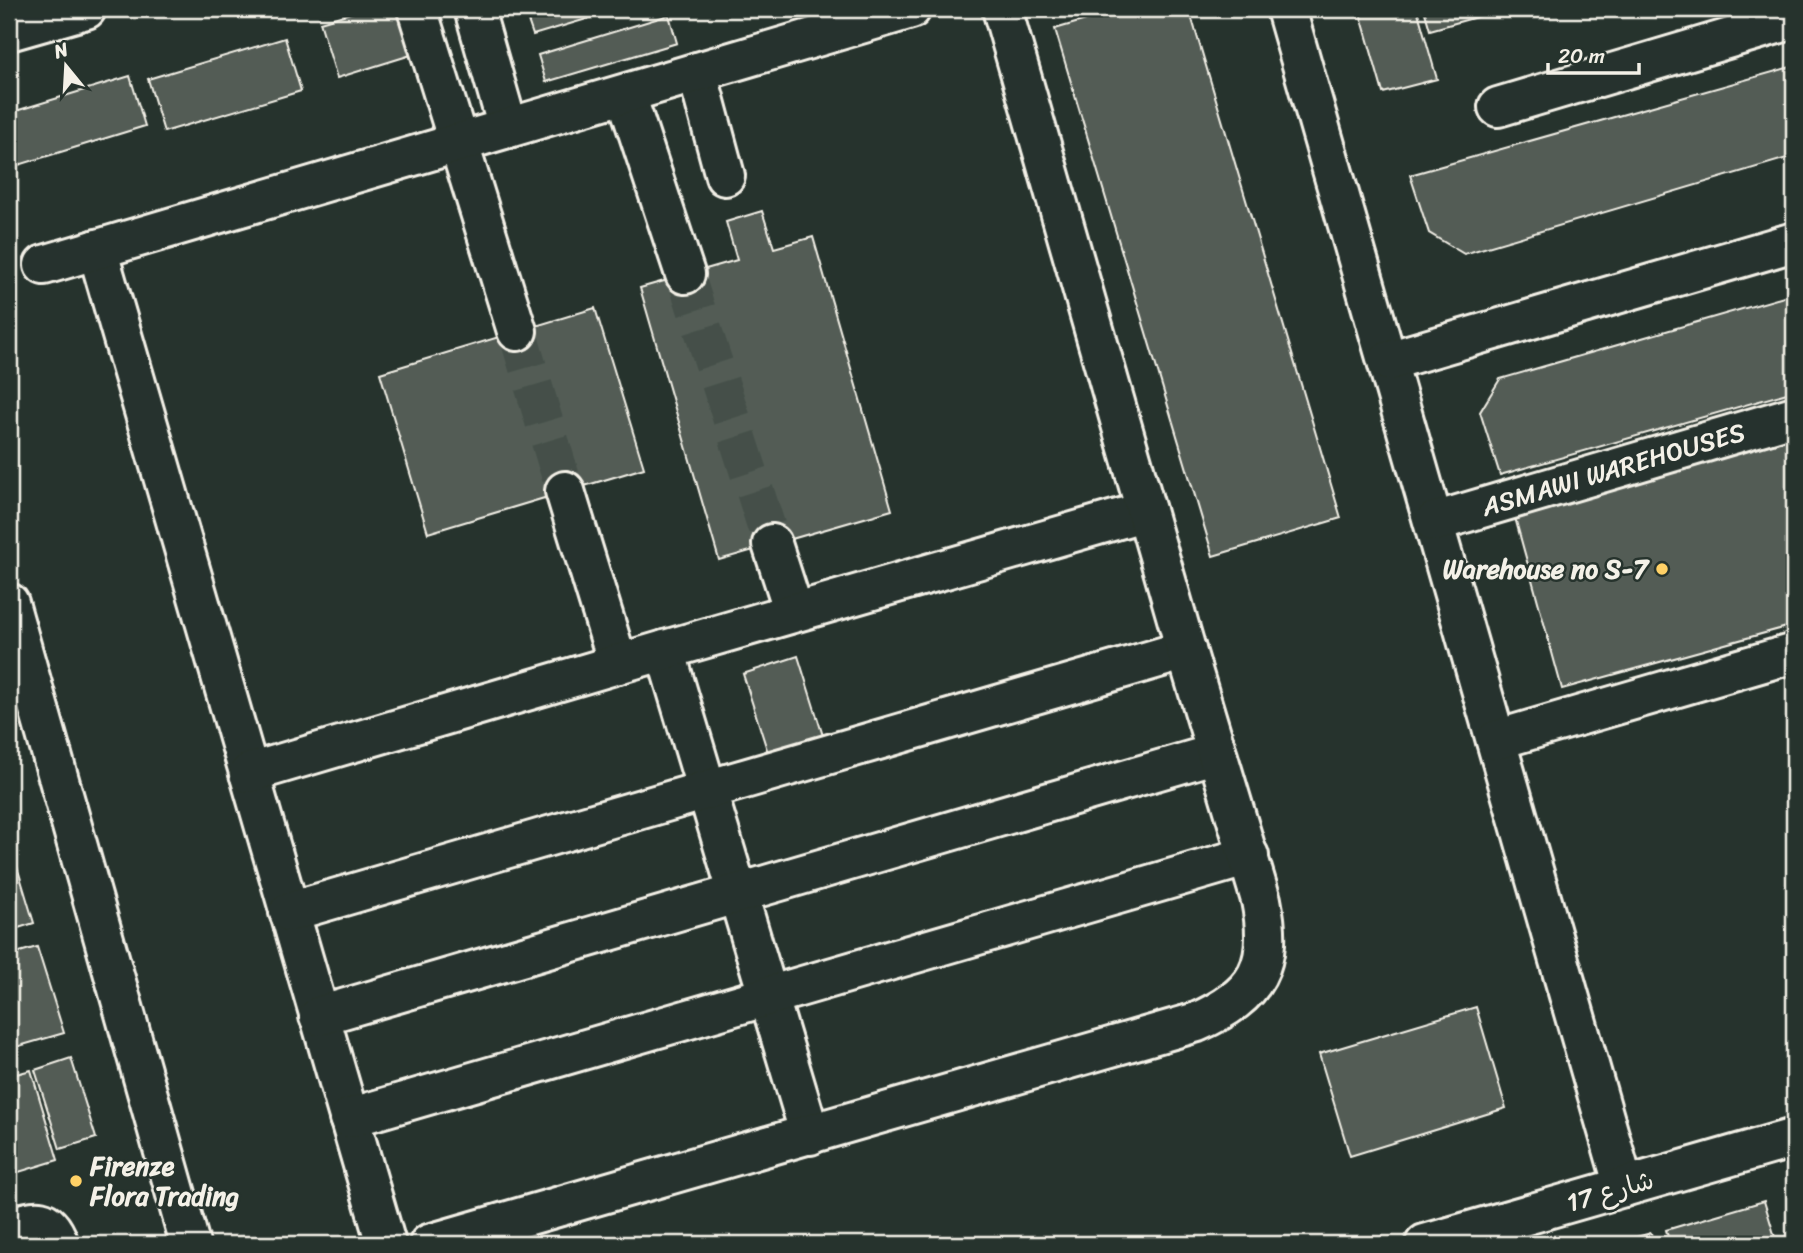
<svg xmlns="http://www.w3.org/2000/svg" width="1803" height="1253" font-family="Sriracha,'Playpen Sans Arabic',sans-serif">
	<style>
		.building { fill: #525c55; stroke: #f4f1e8; stroke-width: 2 }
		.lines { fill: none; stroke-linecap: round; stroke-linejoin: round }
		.minor-tunnel { stroke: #455049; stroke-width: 38; stroke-dasharray: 38 19; stroke-linecap: butt }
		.minor-casing { stroke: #f4f1e8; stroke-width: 44 }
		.minor { stroke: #26332d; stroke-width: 38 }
		.poi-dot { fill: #ffd166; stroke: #26332d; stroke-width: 2.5 }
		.labels { text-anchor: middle; stroke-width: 5; stroke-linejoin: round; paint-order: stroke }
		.street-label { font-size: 26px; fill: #f4f1e8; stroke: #26332d }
		.poi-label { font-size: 26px; font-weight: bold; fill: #f4f1e8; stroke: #26332d; text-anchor: end }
	</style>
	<rect width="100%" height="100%" fill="#26332d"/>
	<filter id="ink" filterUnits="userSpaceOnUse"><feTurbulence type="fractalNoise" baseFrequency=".0143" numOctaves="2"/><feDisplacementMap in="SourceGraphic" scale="14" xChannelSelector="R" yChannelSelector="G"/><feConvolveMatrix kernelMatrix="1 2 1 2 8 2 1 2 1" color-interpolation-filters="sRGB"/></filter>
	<g filter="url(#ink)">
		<path class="building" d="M364,9H397L411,55L337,78L320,22Z
			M524,9H620L533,35Z
			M1124,9H1189L1341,518L1213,556L1055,29Z
			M1359,9H1417L1437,79L1383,93Z
			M1424,9H1478L1480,16L1430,30Z
			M669,15L677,43L546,82L538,55Z
			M285,38L301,91L164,132L148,79Z
			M1794,66V156L1464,254L1429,233L1410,175Z
			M130,76L145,126L9,168V113Z
			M762,211L774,248L813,237L892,510L719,560L640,288L737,260L726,222Z
			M1794,294V391L1500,475L1480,412L1500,379Z
			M595,308L644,468L428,533L380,373Z
			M1794,437V625L1562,689L1514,514Z
			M798,656L824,739L769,756L743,674Z
			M9,840L34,923L9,931Z
			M37,947L64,1033L9,1049V955Z
			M1476,1007L1506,1108L1350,1156L1319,1054Z
			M71,1058L96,1138L60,1149L35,1070Z
			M31,1070L58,1160L9,1175V1076Z
			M1764,1201L1777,1244H1670L1666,1230Z
			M1651,1233L1654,1244H1611Z"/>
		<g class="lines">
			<path class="minor-tunnel" d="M685,274L772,544
				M517,331L565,491"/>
			<g class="minor-casing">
				<g id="minor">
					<path d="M417,9L517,331"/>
					<path d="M474,9L508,128"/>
					<path d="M1286,9L1624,1187"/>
					<path d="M9,31L86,9"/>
					<path d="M697,72L725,176"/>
					<path d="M626,95L685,274"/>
					<path d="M1498,107L1794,19"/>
					<path d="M97,249L386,1244"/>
					<path d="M44,265L911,9"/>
					<path d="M1388,361L1794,242"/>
					<path d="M565,491L618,664"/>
					<path id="s1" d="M1434,522L1794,416"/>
					<path d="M772,544L794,612"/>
					<path d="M9,603L190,1244"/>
					<path d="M665,650L810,1135"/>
					<path d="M1496,740L1794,653"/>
					<path d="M249,773L665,650L1146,511"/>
					<path d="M289,912L1186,650"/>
					<path d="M319,1016L1217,753"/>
					<path d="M349,1118L1249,856"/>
					<path d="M9,1228C35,1219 48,1213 59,1244"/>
					<path d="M429,1244L1197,1022C1258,995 1274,965 1261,900L1186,650L1002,9"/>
					<path d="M1425,1244L1794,1138"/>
				</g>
			</g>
			<use href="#minor" class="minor"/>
		</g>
	</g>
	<g class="poi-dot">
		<circle cx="1662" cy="569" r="7"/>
		<circle cx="76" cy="1181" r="7"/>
	</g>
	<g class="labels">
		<g class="street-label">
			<text dy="9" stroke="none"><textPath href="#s1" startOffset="187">ASMAWI WAREHOUSES</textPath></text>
			<text transform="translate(1610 1191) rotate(-16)" y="9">شارع 17</text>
		</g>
		<g class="poi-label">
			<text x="1648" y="578">Warehouse no S-7</text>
			<text x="90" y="1175" text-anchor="start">Firenze<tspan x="90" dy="30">Flora Trading</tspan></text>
		</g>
	</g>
	<rect width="1803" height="1253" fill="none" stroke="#26332d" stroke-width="35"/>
	<rect x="18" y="18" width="1768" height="1218" fill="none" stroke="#f4f1e8" stroke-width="2.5" filter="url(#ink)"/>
	<g transform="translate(66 66) rotate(342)" stroke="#26332d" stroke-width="5" paint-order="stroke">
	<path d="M0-5L12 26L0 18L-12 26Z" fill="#f4f1e8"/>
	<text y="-10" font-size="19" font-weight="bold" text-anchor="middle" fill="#f4f1e8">N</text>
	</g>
	<path d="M1548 63v10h91v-10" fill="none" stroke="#f4f1e8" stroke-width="3.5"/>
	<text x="1558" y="63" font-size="21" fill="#f4f1e8" stroke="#26332d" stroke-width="5" paint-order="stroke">20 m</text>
</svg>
